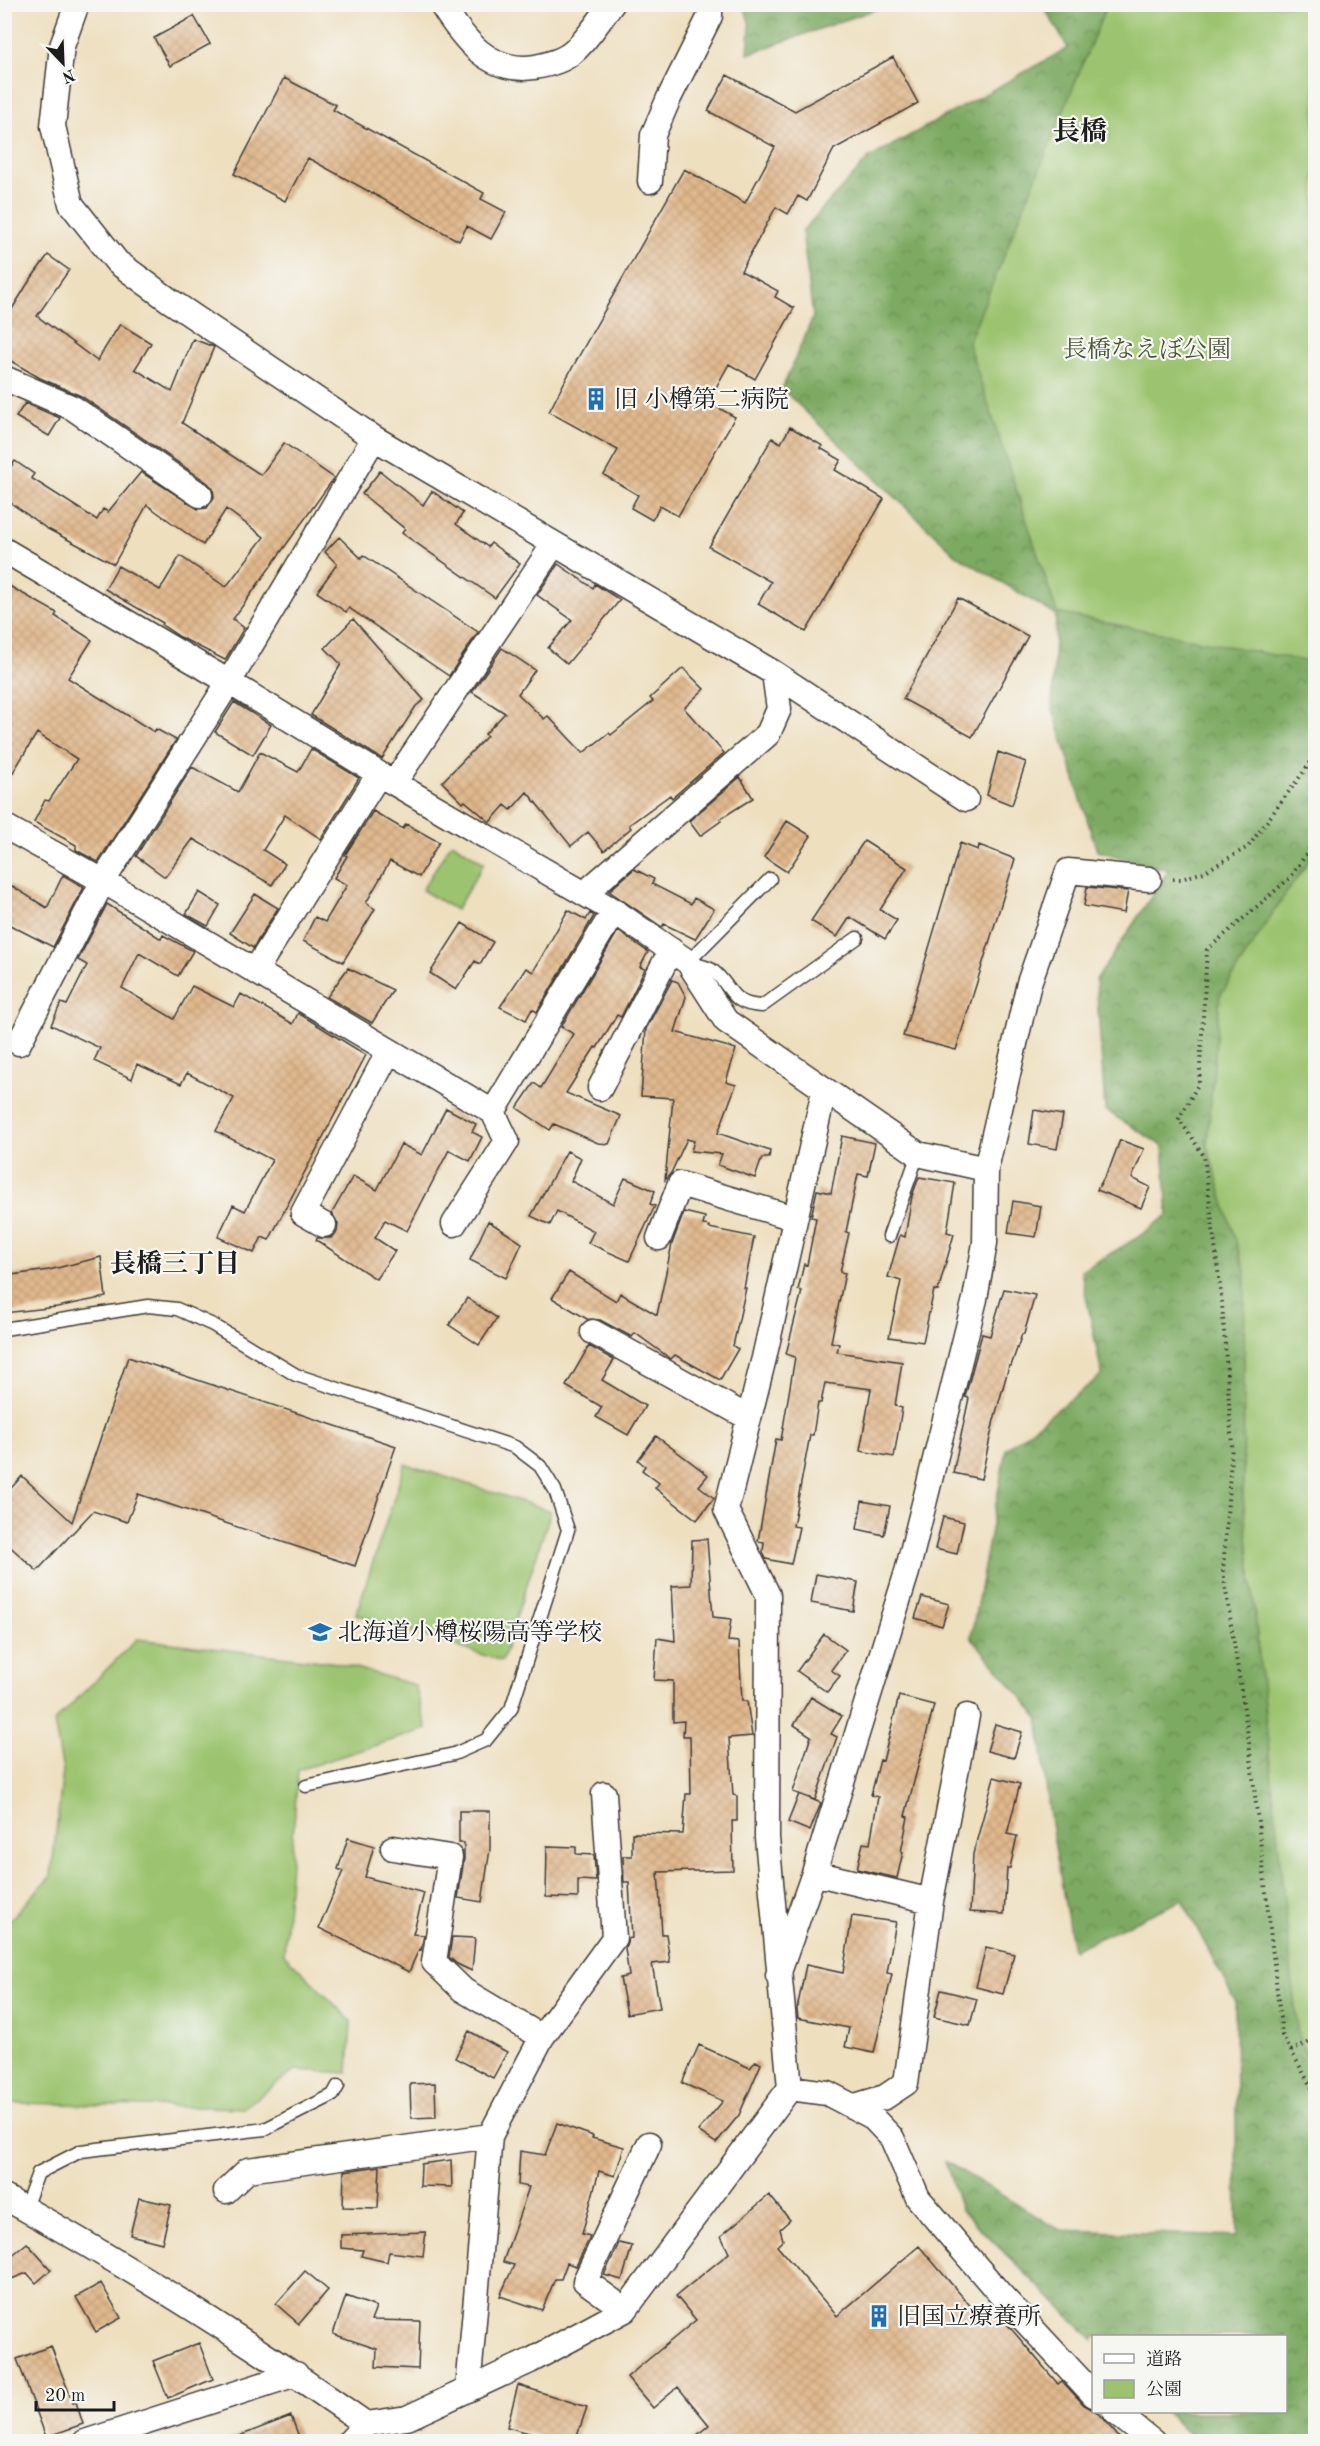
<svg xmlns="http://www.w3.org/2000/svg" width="1320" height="2446" font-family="'Old Standard TT','Noto Serif JP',serif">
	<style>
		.forest { fill: url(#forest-crowns); stroke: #4c633f; stroke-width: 1.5 }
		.park { fill: #9cc470; stroke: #5c7046; stroke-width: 1.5 }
		.building { fill: url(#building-cross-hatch) }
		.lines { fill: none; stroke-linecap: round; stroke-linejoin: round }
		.service-casing { stroke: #3c3934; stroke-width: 15 }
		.minor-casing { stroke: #3c3934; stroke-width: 27 }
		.path { stroke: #3c3934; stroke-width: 4; stroke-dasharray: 1.5 4.5; stroke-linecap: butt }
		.service { stroke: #fff; stroke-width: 12 }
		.minor { stroke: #fff; stroke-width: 24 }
		.labels { text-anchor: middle; stroke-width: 4.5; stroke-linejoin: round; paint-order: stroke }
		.park-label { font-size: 24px; fill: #495739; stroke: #f6f6f2 }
		.poi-label { font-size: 24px; fill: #1c1c1c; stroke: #f6f6f2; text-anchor: start }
		.neighbourhood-label { font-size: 26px; font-weight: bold; fill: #1c1c1c; stroke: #f6f6f2 }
		.quarter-label { font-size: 27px; font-weight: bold; fill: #1c1c1c; stroke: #f6f6f2 }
	</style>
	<defs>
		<pattern id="forest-crowns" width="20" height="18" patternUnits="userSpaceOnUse" patternTransform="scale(1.5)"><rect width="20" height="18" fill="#7daa62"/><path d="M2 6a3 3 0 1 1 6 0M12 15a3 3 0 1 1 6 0" fill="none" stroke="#668a50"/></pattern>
		<pattern id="building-cross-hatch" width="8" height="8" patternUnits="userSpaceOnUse" patternTransform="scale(1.5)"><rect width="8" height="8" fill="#e0b88d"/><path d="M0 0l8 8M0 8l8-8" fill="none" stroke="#c09e79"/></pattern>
	</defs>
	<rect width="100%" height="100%" fill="#f6f6f2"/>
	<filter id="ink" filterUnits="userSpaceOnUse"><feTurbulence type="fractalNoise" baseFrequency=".0167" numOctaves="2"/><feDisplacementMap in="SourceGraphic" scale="12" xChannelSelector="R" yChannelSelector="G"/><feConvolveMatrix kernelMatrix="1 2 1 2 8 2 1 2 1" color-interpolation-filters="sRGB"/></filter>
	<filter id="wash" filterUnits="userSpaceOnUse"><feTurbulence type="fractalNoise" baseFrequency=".008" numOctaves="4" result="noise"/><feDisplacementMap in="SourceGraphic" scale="24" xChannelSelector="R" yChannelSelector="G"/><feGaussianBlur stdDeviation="1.35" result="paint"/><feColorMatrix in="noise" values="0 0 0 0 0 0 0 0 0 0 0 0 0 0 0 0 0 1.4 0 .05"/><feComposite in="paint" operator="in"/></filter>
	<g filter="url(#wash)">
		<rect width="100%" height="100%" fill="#eedfbf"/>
		<path class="forest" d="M744,5V4L888,5L748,54L750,25Z
			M1043,5H1315V2441H1196L1166,2412H1286V2336H1094L1093,2340L961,2210L945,2161L1060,2230L1237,2236L1235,2001L1182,1900L1073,1950L1050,1818L1038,1717L971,1637L1006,1449L1102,1375L1081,1271L1135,1239L1168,1215L1163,1146L1105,1110L1096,980L1169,870L1097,851L1052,706L1056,615L956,555L782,389L813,317L802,231L869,158L1068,48Z"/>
		<path class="park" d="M1107,5H1315V663L1057,613L968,343Z
			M452,842L484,863L456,910L422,890Z
			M1315,852V2077L1298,2036L1243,1497L1245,1271L1207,1146L1220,996L1274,911Z
			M405,1464L551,1511L502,1661L356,1614Z
			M137,1639L338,1663L415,1685L427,1729L298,1770L284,1954L351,2021L348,2073L296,2070L243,2108L12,2103L5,2098V1925L51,1876L63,1771L54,1722Z"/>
		<g id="blocks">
			<path class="building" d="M194,16L210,44L170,66L154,38Z
				M893,57L918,103L834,149L807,201L798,196L788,214L776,207L741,271L778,291L775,297L794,308L755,379L729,364L708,402L735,417L678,516L660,506L652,520L631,508L638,495L604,475L618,450L549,412L566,379L684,169L745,203L775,147L708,111L727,75L795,111Z
				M284,78L336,105L333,110L484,193L481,199L506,212L491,239L467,226L459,241L308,158L285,201L234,174Z
				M48,255L69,270L37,316L97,361L120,324L151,343L135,369L172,392L193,339L214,347L182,423L261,475L284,443L334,478L233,619L244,628L225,660L180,637L162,625L163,623L105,589L118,566L160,590L180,556L226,587L264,537L226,509L203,545L147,505L114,564L46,528L4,498V476L15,461L34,474L31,478L97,520L103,509L108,512L141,472L198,509L207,508L214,497L213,489L208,483L81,396L40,378L4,357V322L28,283Z
				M25,403L60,418L49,436L16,417Z
				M790,427L823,446L820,448L841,460L835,470L884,499L806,632L758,604L771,582L709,547L772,438L781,443Z
				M380,471L423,505L432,491L463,513L456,524L488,547L491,543L520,564L495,598L402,533L405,529L362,494Z
				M339,537L361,558L363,555L478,632L449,676L349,608L346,612L317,592L337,564L325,552Z
				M558,564L593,588L595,584L620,600L567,664L548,648L572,620L537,595Z
				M4,583L57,613L55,616L92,640L68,678L154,732L156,729L176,740L98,862L76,850V845L34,822L45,800L49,801L77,759L37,733L4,787Z
				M958,598L1028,636L972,737L903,699Z
				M353,619L424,700L416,706L382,759L311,715L341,664L325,648Z
				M502,648L535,670L518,694L544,719L548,716L583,753L609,733L611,735L653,701L650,698L683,668L704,689L684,708L724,753L672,798L670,795L629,825L631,828L604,851L588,832L571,846L527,792L511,810L505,805L490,822L465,801L463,803L442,782L487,736L485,734L505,713L472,692Z
				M234,702L271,725L253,755L215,732Z
				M311,749L359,778L321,839L285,815L263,850L285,864L272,885L193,839L165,877L136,856L192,767L238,792L260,752L298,772Z
				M998,752L1026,762L1012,805L987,795Z
				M740,777L753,798L720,819L721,821L700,836L689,821Z
				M373,811L403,829L406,824L439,842L419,877L390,861L366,903L375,909L343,962L303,941L315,917L325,922L347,885L334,878L347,856L345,855Z
				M787,821L811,836L787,872L764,857Z
				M864,841L907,868L880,910L897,920L885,939L850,917L837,937L811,921Z
				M960,843L978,850L979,845L1015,859L956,1050L903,1036Z
				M634,869L654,879L652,884L691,904L694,898L714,909L695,939L664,924L662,927L609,891Z
				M63,875L84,887L53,947L4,922V881L47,908Z
				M1087,887L1128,891L1124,913L1084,906Z
				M199,892L220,905L208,926L186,914Z
				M255,894L278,908L253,948L230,933Z
				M107,904L161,939L163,935L193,951L178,976L139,953L122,988L174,1019L192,986L234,1007L241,994L293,1024L298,1013L366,1055L269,1240L262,1237L254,1253L218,1237L233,1205L245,1211L272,1160L216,1131L234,1098L187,1073L181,1084L137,1064L132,1079L94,1061L100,1048L51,1025L61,1003L67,1005L87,965L78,960Z
				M568,910L586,920L590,913L594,916L537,1012L532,1009L526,1020L500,1007L526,968L533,972Z
				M462,923L493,942L480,964L475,961L456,990L430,973Z
				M618,931L648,952L640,967L645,969L621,1017L617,1015L597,1048L595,1047L566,1093L621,1116L609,1144L598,1143L554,1124L550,1130L517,1108L534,1083L541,1088L574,1034L561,1027Z
				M348,968L393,990L372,1023L327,997Z
				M672,980L678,982L686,997L675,1032L736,1049L726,1082L736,1085L718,1133L770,1151L769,1158H762L755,1178L718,1165L722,1154L691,1151L694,1141L687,1139L671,1173L665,1180L673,1098L641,1096L646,1029Z
				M446,1108L476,1124L472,1132L482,1137L470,1161L449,1150L407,1231L385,1220L375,1238L395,1251L376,1279L316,1240L317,1238H331L337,1232L338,1224L332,1213L353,1176L377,1190L401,1144L422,1155Z
				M1034,1110L1063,1115L1057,1149L1029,1144Z
				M842,1136L875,1143L868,1176L858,1174L846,1232L849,1233L840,1272L845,1273L831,1342L839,1344L837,1352L902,1362L895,1406L902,1408L894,1457L860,1451L871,1389L825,1383L821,1403H818L813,1435H810L793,1526L799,1527L791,1564L766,1559L763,1552L764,1542L758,1541L776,1439L781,1440L795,1357L786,1354L802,1291L798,1290L804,1264L807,1265L816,1218L811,1217L817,1190L831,1193Z
				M1120,1140L1144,1149L1132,1178L1150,1187L1141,1208L1097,1190L1110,1167Z
				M567,1151L581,1158L571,1181L613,1204L625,1178L655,1191L650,1204L655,1206L629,1261L588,1243L594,1231L557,1211L550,1225L531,1216Z
				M919,1177L955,1183L947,1232L954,1234L938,1291L934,1290L923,1342L889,1337L901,1281L888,1277L900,1235L905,1237L912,1196Z
				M1013,1201L1041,1206L1036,1237L1008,1233Z
				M684,1212L705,1217L703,1225L710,1226L709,1228L754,1237L744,1288H746L733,1346L738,1349L720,1380L675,1355L671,1359L635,1333L632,1337L600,1320L587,1319L552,1298L569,1272L616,1301L620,1293L657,1315L672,1244Z
				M488,1221L522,1243L506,1278L470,1260Z
				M101,1257L106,1297L57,1307L4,1313V1276L49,1270Z
				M1004,1289L1035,1295L1024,1334H1022L1011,1366H1009L994,1420L981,1479L953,1473L969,1398L965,1397L973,1367L982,1334L990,1336Z
				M467,1298L497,1318L479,1345L449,1325Z
				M589,1346L614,1360L602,1380L645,1406L628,1435L596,1417L602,1407L566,1386Z
				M128,1357L396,1446L355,1566L138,1494L127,1522L93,1511L37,1571L4,1541V1496L22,1476L72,1522Z
				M656,1436L708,1475L699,1486L714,1498L697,1520L655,1488L659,1483L642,1470L645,1466L638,1460Z
				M862,1501L890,1506L884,1535L857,1529Z
				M943,1517L964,1522L957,1554L935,1549Z
				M707,1539L713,1617L731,1619L728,1641L739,1642L742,1701H747L752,1736L729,1738L733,1795L737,1796V1821H732L733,1870L658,1872L662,1934H666L670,1962L652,1964L660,2008L627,2014L620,1978L629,1976L625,1948L628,1939L632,1938L629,1882H624L623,1856H632V1833L683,1834L686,1794H691L690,1736H683L684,1721L673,1722V1681L654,1680L657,1638L675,1641L672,1586L691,1585L692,1540Z
				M816,1574L858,1582L853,1611L811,1603Z
				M922,1597L949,1604L942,1626L915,1618Z
				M824,1634L846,1650L831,1670L840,1676L827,1692L797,1671Z
				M899,1696L934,1705L905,1816L908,1817L901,1852H903L897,1878L857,1869L863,1843L870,1844L878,1797L871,1795L880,1760L883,1761Z
				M811,1697L842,1716L831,1734L837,1737L815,1800L793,1792L811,1736L794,1725Z
				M995,1724L1022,1732L1014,1758L987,1751Z
				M994,1777L1020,1784L1007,1834L1017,1836L1010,1868H1007L1004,1914L970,1912L973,1854Z
				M799,1794L821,1803L810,1831L788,1822Z
				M459,1811H490V1849L482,1902L458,1898L464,1859V1843H459Z
				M348,1838L374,1846L365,1877L424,1893L413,1934L424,1935L421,1950L419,1949L409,1972L319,1928L343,1871L338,1869Z
				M547,1846L576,1847V1854L594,1855L596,1881L578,1880V1898L546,1897Z
				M852,1916L896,1922L887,1973L892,1974L874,2053L845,2047L849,2028L798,2018L797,2009L806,1965L843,1973Z
				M452,1937L475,1938L472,1971L457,1964L449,1957Z
				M986,1947L1014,1954L1003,1994L976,1987Z
				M941,1990L977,1999L970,2025L934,2017Z
				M469,2031L507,2052L493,2078L455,2058Z
				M699,2045L750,2068L756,2061L761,2064L739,2115L716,2143L698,2131L723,2101L682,2083Z
				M435,2083L436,2117L411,2118L410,2084Z
				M557,2123L593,2136L592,2138L624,2147L615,2176L599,2171L582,2234L590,2236L576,2266L567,2263L561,2279H555L542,2310L500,2296L514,2265L503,2262L529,2187L518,2185L520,2151L545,2155Z
				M451,2160L452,2187L420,2186L421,2164Z
				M380,2166L378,2208L343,2207L344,2171Z
				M769,2195L790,2220L780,2229L783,2240L777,2246L837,2316L919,2246L979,2316L991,2305L1058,2384L1062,2381L1084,2405L1097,2412L1123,2442H689L709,2425L678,2387L653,2408L627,2377L696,2320L676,2296L729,2253L721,2236Z
				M139,2198L171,2205L162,2243L130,2235Z
				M426,2232L423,2256L389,2252L387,2262L361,2256L363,2250L341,2248V2235Z
				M27,2243L51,2270L36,2283L27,2273L4,2282V2262Z
				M619,2243L632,2246L622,2280L604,2275Z
				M305,2271L328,2290L299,2324L276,2304Z
				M101,2283L121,2318L96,2332L76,2297Z
				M346,2296L376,2307L371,2320L420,2321L418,2369L376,2367L377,2349L333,2334Z
				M199,2343L213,2379L168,2398L153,2361Z
				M51,2346L73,2403L76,2402L83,2424L46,2437L17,2359Z
				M518,2385L587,2407L575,2442H562L507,2427Z
				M291,2416L301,2442H229V2440Z"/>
		</g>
	</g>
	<g filter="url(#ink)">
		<use href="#blocks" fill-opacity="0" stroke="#3c3934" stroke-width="1.5"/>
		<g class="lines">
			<g class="service-casing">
				<path id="service" d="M770,879L688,962C696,965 706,966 712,970C733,986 729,1005 762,1006L857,938
					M889,1236L918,1154
					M4,1329L148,1306L177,1309L213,1325L296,1375L515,1447L540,1466L555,1490L568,1530L511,1709L486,1740L454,1754L306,1786
					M25,2208L38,2173L81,2151L265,2129L333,2095L338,2086"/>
			</g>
			<g class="minor-casing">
				<path id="minor" d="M77,4L62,46L53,126L71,204L117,262L169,300L374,438L774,673L966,799
					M441,4C464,40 489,74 535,67C547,65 564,60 573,52C588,39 600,19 612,4
					M650,181L653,135L669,98L710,16V4
					M4,378L73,408L200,495
					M4,550L229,682L394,783L614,911L688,962L726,1021L918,1154L986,1169L985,1243L975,1299L907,1572L814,1873L778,1975
					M394,783L554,544
					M4,826L103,881L493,1112
					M585,893L768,734L779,709L774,673
					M255,971L379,774
					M19,1043L103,881L229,682L374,438
					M600,1088L671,950
					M986,1169L1029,983L1068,871L1149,879
					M454,1224L507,1141L493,1112L614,911
					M324,1225L303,1213L389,1051
					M659,1238L680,1184L794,1218
					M593,1332L749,1418
					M393,1848L450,1857L434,1962L463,1990L542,2037
					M814,1873L931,1901L967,1716
					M790,2088L827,2093L871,2116L892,2138L918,2198L1000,2294L1094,2395
					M855,2106L885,2097L906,2083L931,1901
					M226,2191L248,2170L490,2136
					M4,2197C128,2266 250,2342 366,2424
					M625,2310L585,2281L649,2144
					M468,2390L490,2136L542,2037L614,1938L604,1794
					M1115,2412L1153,2442
					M85,2442L296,2374
					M349,2442L366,2424L407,2418L530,2361L625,2310L790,2088L767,1838L768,1595L726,1510L764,1358L824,1091"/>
			</g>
			<path class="path" d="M1316,839L1291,877L1207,950L1199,1083L1179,1119L1204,1156L1222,1303L1232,1445L1223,1571L1249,1742L1282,2035L1316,2095
				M1173,879H1181L1204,872L1248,847L1316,755
				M1291,2051L1316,2039"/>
			<use href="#service" class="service"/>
			<use href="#minor" class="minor"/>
		</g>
	</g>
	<defs>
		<g id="building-bare" transform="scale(1.8)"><path d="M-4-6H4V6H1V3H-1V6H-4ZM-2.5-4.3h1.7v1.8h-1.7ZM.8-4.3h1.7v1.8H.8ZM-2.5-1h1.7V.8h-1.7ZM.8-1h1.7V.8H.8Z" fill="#1f6fb2" stroke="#f6f6f2" stroke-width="2.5" paint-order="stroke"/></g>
		<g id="school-bare" transform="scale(1.8)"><path d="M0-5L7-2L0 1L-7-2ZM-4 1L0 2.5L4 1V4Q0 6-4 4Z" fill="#1f6fb2" stroke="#f6f6f2" stroke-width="2.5" paint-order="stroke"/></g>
	</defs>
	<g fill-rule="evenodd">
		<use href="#building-bare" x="596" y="399"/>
		<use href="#school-bare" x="320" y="1632"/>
		<use href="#building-bare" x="879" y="2316"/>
	</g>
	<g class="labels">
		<g class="park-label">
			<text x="1147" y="357">長橋なえぼ公園</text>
		</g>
		<g class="poi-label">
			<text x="614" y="407">旧 小樽第二病院</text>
			<text x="338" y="1640">北海道小樽桜陽高等学校</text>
			<text x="897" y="2324">旧国立療養所</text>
		</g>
		<g class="neighbourhood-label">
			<text x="175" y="1272">長橋三丁目</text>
		</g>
		<g class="quarter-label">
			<text x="1080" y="140">長橋</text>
		</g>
	</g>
	<rect width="1320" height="2446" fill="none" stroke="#f6f6f2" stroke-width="24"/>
	<rect x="1092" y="2335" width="195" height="78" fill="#f6f6f2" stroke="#9f9f9c" stroke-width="1.5"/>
	<rect x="1104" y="2354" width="30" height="9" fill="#ffffff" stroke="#9f9f9c" stroke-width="1.5"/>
	<text x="1146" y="2365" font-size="18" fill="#1c1c1c">道路</text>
	<rect x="1104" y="2380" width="30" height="18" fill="#9cc470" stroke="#9f9f9c" stroke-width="1.5"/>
	<text x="1146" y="2395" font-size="18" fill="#1c1c1c">公園</text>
	<g transform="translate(63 63) rotate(157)" stroke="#f6f6f2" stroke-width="4.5" paint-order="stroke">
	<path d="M0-4.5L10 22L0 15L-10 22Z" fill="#1c1c1c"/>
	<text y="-9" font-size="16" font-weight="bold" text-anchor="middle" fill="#1c1c1c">N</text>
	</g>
	<path d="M36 2401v9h78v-9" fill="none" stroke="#1c1c1c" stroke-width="3"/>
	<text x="45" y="2401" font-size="18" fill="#1c1c1c" stroke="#f6f6f2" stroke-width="4.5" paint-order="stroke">20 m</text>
</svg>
